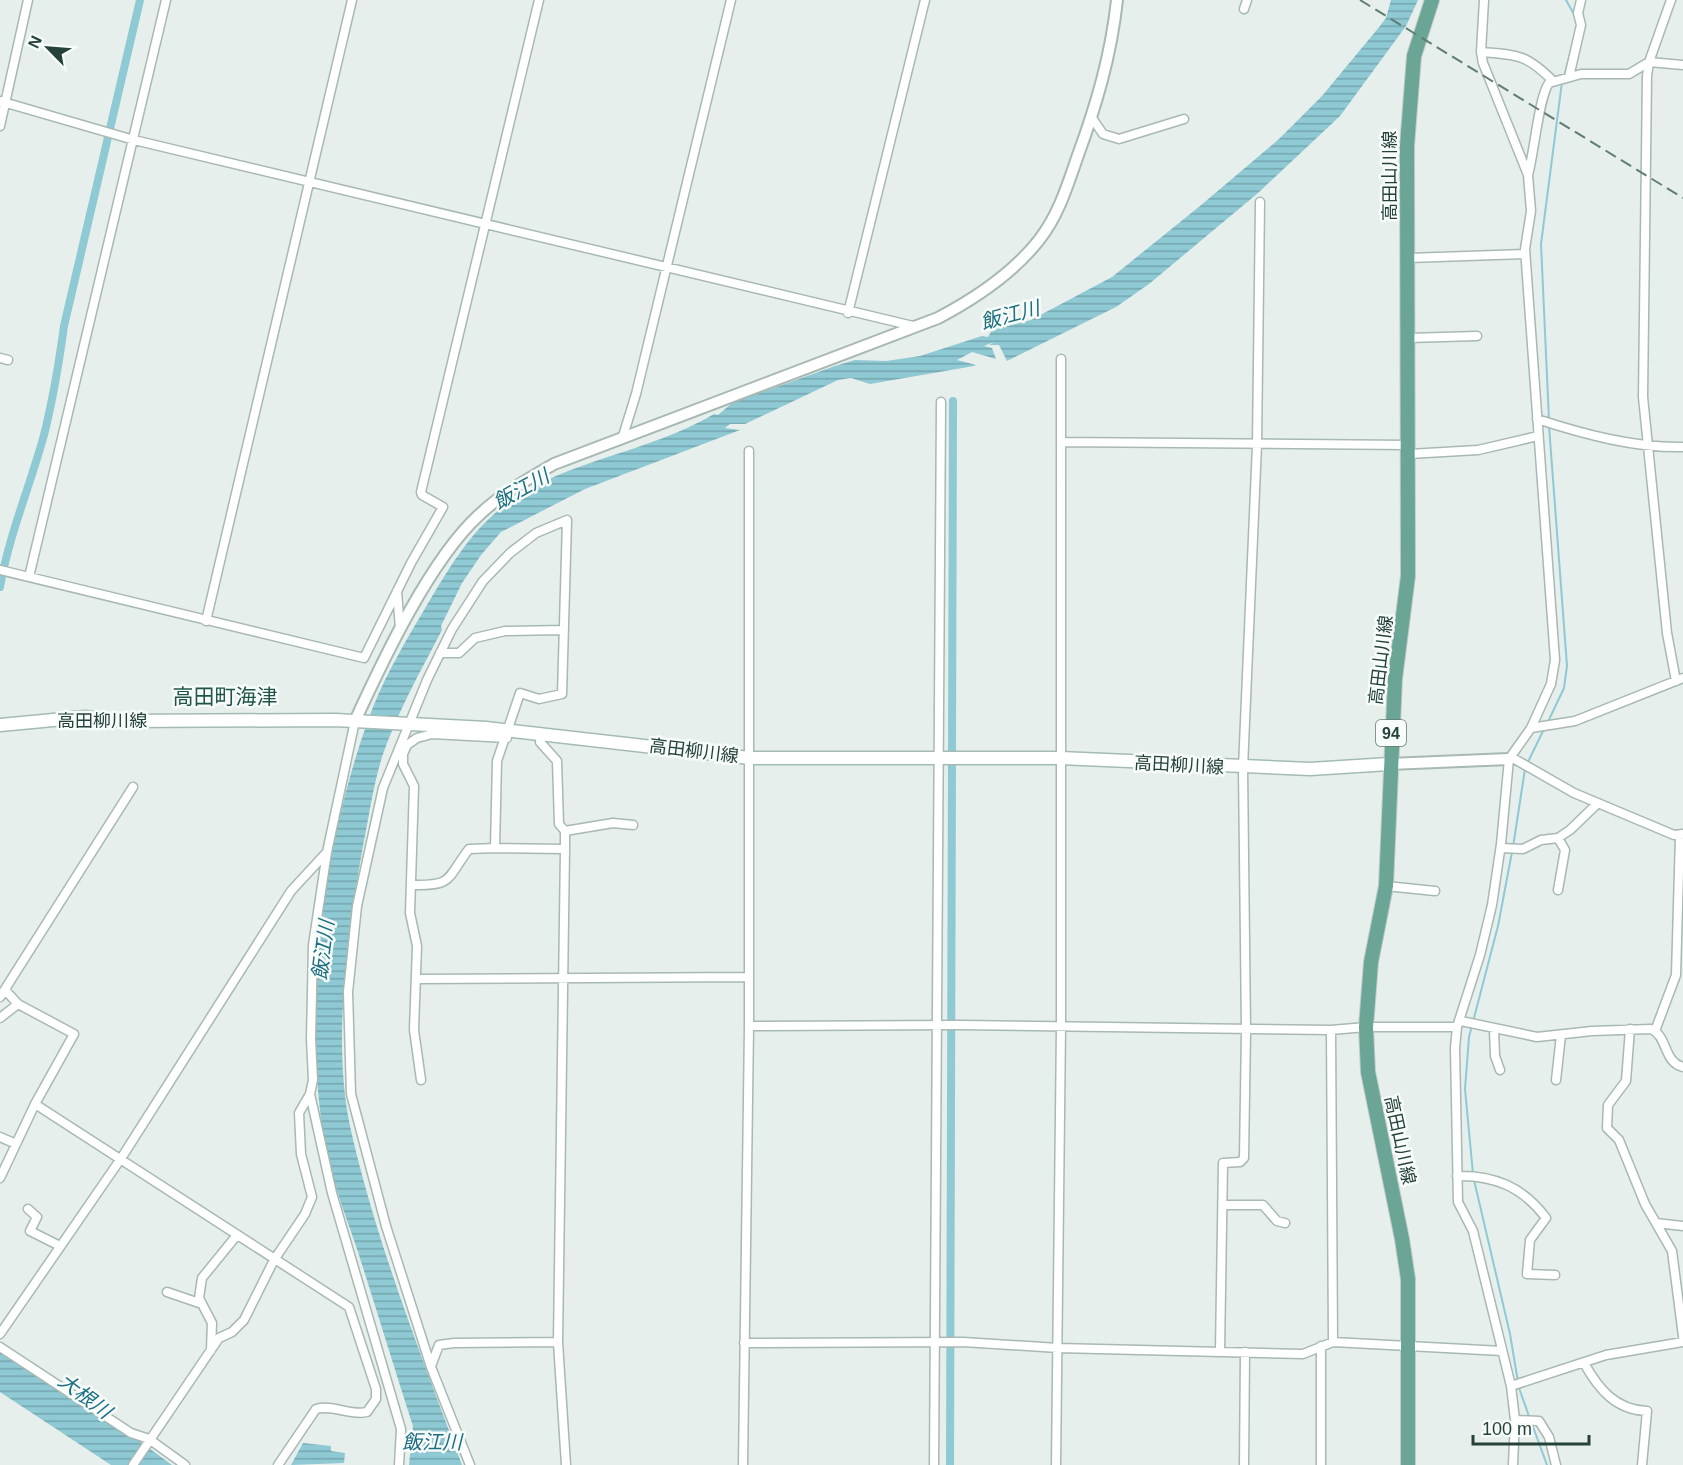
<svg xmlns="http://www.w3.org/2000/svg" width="1683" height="1465" font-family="Helvetica,'Noto Sans JP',sans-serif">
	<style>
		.water { fill: url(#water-rules) }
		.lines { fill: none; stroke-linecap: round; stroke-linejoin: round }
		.stream { stroke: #8ec9d4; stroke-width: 2 }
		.canal { stroke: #8ec9d4; stroke-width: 8 }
		.minor-casing { stroke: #a8b8b2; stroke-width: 11 }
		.tertiary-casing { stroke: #a8b8b2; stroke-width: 14 }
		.secondary-casing { stroke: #a4bbb3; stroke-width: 15 }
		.primary-casing { stroke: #c2cac8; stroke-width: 16 }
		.minor { stroke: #fff; stroke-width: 8 }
		.tertiary { stroke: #fff; stroke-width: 10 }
		.secondary { stroke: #fff; stroke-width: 12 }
		.primary { stroke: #6aa596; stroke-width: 14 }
		.rail { stroke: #5f7d75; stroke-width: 2; stroke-dasharray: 12 6; stroke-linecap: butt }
		.labels { text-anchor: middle; stroke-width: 5; stroke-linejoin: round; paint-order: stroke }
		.shield { fill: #f7fbf9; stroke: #637a73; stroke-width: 1.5 }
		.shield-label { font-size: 16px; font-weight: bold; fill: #24423a }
		.street-label { font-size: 18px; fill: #24423a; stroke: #f7fbf9 }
		.water-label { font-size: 20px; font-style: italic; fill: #1c6f80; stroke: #f7fbf9 }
		.quarter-label { font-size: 21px; fill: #1f5548; stroke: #f7fbf9 }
	</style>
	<defs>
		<pattern id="water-rules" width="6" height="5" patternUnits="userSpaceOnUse" patternTransform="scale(1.5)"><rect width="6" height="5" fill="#8ec9d4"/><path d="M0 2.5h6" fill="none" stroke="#74a5ad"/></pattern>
	</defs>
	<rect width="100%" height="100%" fill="#e6efeb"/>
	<path class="water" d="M1391,0H1418L1406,26L1340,116L1258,193L1149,284L1116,307L1007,361L999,345H989L994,342L984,346L992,348L996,359L972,352L957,360L976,365L974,366L870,384L851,378L838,380L745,424H730L725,428L740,430L585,489L501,532L481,555L462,583L441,626L442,630C420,672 397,713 382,757C373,786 369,817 363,846C348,931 332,1041 350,1126C375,1239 421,1355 462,1465H409L413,1426L411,1420C393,1364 376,1308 358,1252C347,1219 334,1187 327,1154C299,1015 323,838 373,707C387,672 408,637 427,605C448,570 468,535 500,509C562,459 645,455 714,414L718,415L732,403L835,366L855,360L886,361L920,356L982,336L988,337L992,330L1031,320L1112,277L1200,206L1279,139L1322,96L1380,26L1386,18Z
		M0,1351L112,1421L172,1465H111L0,1392Z
		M303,1443L331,1446V1451L345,1453L344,1463L291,1465Z"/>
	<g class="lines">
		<path class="stream" d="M1566,0L1575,16
			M1564,77L1571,50
			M1549,420L1541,244L1562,82
			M1547,724L1564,688L1567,666L1549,426
			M1527,764L1544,729
			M1513,847L1525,769
			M1473,1174L1465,1089L1469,1037L1498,926L1512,852
			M1474,1180L1510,1334L1518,1382
			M1519,1388L1530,1419
			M1532,1424L1547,1465"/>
		<path class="canal" d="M0,587C9,535 30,486 44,435C53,399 59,363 64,326L140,0
			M950,1465L953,401"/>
		<g class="minor-casing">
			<path id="minor" d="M1484,0L1481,52L1483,63L1528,175L1531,211L1525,249L1555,660L1551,684L1531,728L1509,759L1501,844L1492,905L1480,955L1457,1027L1455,1048L1458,1202L1473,1231L1511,1386L1515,1420L1513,1465
				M1671,0L1649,62L1647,76L1643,397L1667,633L1676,681
				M1244,9L1247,0
				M1481,52C1518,55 1526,54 1553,81
				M1569,77L1581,25L1578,13L1581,0
				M0,101L134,140L913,326
				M1092,118L1103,134L1119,139L1184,119
				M0,126L28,0
				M1528,175C1534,154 1539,96 1549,83L1581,74H1629L1649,62L1683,65
				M1408,258L1525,254
				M848,313L925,0
				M1408,338L1477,336
				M0,358L8,360
				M1537,419C1583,434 1634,448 1683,447
				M623,436L636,394L731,0
				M1061,442L1409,445
				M1409,454L1478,450L1538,436
				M0,570L364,658L411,563L443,507L422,495L421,492L539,0
				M29,577L166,0
				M397,591L400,629
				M206,621L352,0
				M440,653H459L475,638L505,631L564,630
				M1531,728L1575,721L1683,678
				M541,734L540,742L557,761L559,824L565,831V849
				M1511,757L1574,793L1674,835L1683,834
				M565,831L613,823L633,825
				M1501,848L1523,849L1541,840L1558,838L1570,830L1597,804
				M412,885C454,886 446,879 469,849L495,848
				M1386,886L1435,891
				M1558,890L1565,850L1558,838
				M416,979L749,977
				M5,990L18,1004L74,1034L35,1104
				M0,997L133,787
				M0,1018L18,1004
				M1461,1021L1537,1037L1592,1031L1651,1029C1668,1036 1663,1062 1683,1067
				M749,1026L959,1025L1331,1030L1366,1027H1457
				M1494,1029L1495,1056L1500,1070
				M1630,1029L1626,1081L1608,1105L1607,1128L1619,1140L1645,1204L1672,1251L1683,1336
				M1331,1030L1333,1342
				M1655,1031L1676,975L1680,836
				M421,1080L414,1030L417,946L410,913L414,786L403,764V754L407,745L417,738L432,734L507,738
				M1556,1080L1561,1035
				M310,1094L332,1193L401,1429L399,1465
				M0,1137L16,1144
				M1457,1176C1494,1175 1523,1187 1546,1218L1530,1240L1527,1274L1555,1275
				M0,1178L35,1104L349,1307L376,1389V1399L367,1412C350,1416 333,1404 316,1409L278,1465
				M1223,1205H1263L1277,1221L1285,1223
				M28,1209L37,1217L30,1231L60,1246
				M1656,1223L1683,1226
				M167,1292L202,1304
				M0,1334L122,1157L291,891L327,852
				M744,1343L963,1342L1058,1348L1303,1354L1333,1342L1502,1351
				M0,1347L131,1433L149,1439L185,1465
				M211,1350L212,1323L199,1298L202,1278L237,1235
				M1220,1351L1223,1163L1240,1162L1244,1158L1246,1030L1243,768L1257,445L1260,202
				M1584,1363C1598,1388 1615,1410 1647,1411L1642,1465
				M431,1366L439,1345L454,1343L558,1342
				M1511,1386L1606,1355L1683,1342
				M1515,1420L1539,1421L1549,1437L1556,1465
				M133,1465L219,1338L232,1332L244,1320L274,1260L305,1214L312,1197L301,1154L299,1113L310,1094L313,1080L311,1039L313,945L327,852L355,721
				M470,1465L431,1367L386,1226L351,1094L348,992L357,906L383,788L427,680L452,629L483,581L510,553L536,533L567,520L562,694L539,699L520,693L497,761L495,848L565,849L558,1342L566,1465
				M743,1465L749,1026V451
				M934,1465L941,402
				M1056,1465L1061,1026V359
				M1244,1465L1245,1352
				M1321,1465V1346"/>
		</g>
		<g class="tertiary-casing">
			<path id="tertiary" d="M355,721C383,660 430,560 479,515C501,494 528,479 554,464L938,318C974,299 1014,272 1039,240C1058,216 1067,187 1077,158C1096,106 1111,56 1117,0
				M1389,764L1509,759"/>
		</g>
		<g class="secondary-casing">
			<path id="secondary" d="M0,725L85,717L123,721L335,720L486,728L750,758H1060L1310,769L1389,764"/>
		</g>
		<g class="primary-casing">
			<path id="primary" d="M1408,1465V1279L1402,1239L1368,1072L1366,1027L1371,962L1386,886L1395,679L1408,576L1407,146L1414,56L1432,0"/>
		</g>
		<use href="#minor" class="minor"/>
		<use href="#tertiary" class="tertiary"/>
		<use href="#secondary" class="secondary"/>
		<use href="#primary" class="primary"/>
		<path class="rail" d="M1360,0L1683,198"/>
	</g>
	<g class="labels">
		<rect class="shield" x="1376" y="720" width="30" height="26" rx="4.5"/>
		<g class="shield-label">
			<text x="1391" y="739">94</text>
		</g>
		<g class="street-label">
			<text transform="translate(1390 176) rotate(-90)" y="6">高田山川線</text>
			<text transform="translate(1381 660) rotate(-83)" y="6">高田山川線</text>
			<text x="102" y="727">高田柳川線</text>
			<text transform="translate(694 751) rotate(7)" y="6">高田柳川線</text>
			<text transform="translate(1179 765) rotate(3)" y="6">高田柳川線</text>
			<text transform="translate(1400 1140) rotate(78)" y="6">高田山川線</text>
		</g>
		<g class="water-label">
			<text transform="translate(1010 315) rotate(-15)" y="7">飯江川</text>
			<text transform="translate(521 489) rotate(-29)" y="7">飯江川</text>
			<text transform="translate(323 950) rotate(-83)" y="7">飯江川</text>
			<text transform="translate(85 1396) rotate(37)" y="7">大根川</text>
			<text x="432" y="1449">飯江川</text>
		</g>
		<g class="quarter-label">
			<text x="225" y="704">高田町海津</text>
		</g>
	</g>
	<g transform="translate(48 48) rotate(295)" stroke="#f7fbf9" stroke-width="4.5" paint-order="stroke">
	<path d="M0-4.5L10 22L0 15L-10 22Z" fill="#24423a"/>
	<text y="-9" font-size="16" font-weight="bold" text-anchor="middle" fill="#24423a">N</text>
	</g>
	<path d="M1473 1435v9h116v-9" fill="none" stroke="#24423a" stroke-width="3"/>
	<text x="1482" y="1435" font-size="18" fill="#24423a" stroke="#f7fbf9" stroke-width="4.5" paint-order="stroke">100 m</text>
</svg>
